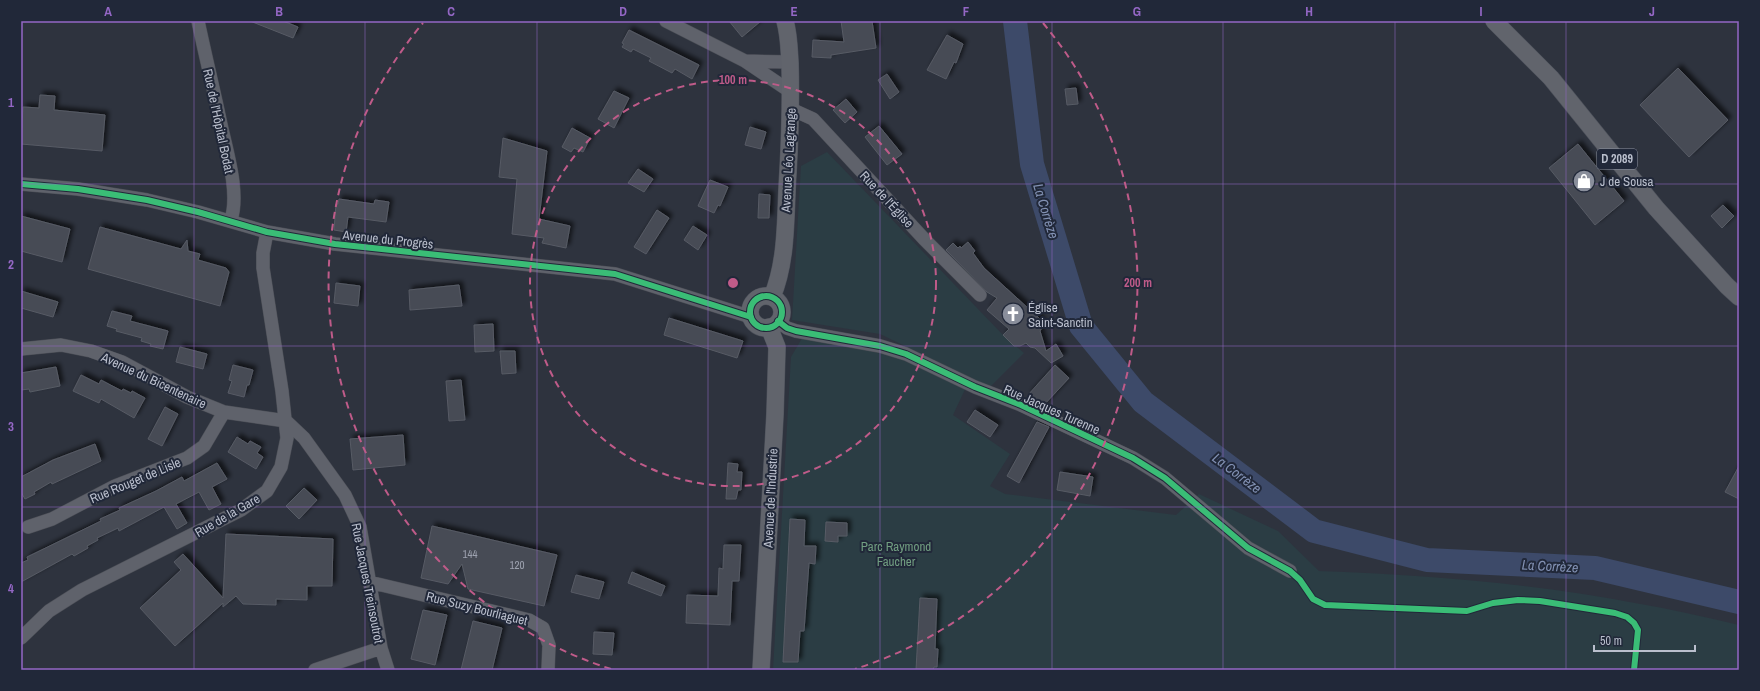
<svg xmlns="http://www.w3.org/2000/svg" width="1760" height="691" font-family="'Archivo Narrow',sans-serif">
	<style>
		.green { fill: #2b3d44 }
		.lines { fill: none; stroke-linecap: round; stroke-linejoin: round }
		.river { stroke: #3d4a69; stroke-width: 24 }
		.building { fill: #474b54; stroke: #575b65; filter: url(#shadow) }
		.minor-casing { stroke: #4b4e56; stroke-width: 14 }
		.major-casing { stroke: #4c505a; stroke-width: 18 }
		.minor { stroke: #5f626b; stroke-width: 13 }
		.major { stroke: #61646c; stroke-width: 17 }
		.cycleway-casing { stroke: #212839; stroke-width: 8 }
		.cycleway { stroke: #3abd76; stroke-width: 6 }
		.grid { fill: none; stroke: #9467c5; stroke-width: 1; stroke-opacity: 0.55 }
		.ring { fill: none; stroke: #bf5b89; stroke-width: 2; stroke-dasharray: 7 5 }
		.labels { text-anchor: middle; stroke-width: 4; stroke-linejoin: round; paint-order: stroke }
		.number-label { font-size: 11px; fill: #9da2af }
		.shield { fill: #212839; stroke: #8c92a1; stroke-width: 1 }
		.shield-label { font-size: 12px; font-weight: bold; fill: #babfcd }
		.street-label { font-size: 13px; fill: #babfcd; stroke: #212839 }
		.poi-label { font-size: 13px; fill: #babfcd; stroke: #212839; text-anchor: start }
		.park-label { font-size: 13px; fill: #719e81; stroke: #212839 }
		.water-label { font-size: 14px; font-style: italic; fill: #8291b3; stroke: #212839 }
		.centre { fill: #bf5b89; stroke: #212839; stroke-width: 2 }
		.ring-label { font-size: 12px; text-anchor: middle; font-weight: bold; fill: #bf5b89; stroke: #212839; stroke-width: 4; stroke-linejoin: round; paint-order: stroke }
		.neatline { fill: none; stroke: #9467c5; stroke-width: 1.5 }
		.grid-label { font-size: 13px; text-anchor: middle; font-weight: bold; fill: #9467c5 }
	</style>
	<defs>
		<filter id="shadow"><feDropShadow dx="3.5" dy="-3.5" stdDeviation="2" flood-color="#0009"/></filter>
	</defs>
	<rect width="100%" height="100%" fill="#2e333e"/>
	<path class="green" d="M827,152L1003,335L1024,353L990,387L880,334L792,320L801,166Z
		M805,333L880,346L968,383L953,415L1010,454L990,486L1005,494L1176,515L1199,494L1278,531L1319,571C1425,575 1531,583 1635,603C1670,609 1705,617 1739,625V670H773L791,357Z"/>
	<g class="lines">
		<path class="river" d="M1015,21L1032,164L1081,326L1143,402L1314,531L1427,560L1595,568L1739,602"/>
	</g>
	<path class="building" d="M250,21H283L298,27L293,38Z
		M729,21H761L742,37Z
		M841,21H872L876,48L831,55V58L812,57L813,40L844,42Z
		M629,30L699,65L692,79L675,69L672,73L649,61L651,58L633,49L631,52L622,47L624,44L622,43Z
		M947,35L963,44L956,63L954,62L946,79L927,70Z
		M1678,68L1728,120L1689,157L1640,105Z
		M887,74L899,92L890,99L878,80Z
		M1076,88L1078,104L1067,105L1065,89Z
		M614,91L629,98L614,128L598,119Z
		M40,95L55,96L54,110L105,115L102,151L21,144L23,107L39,108Z
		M846,99L857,112L845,123L833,110Z
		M879,126L902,154L887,165L865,137Z
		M750,127L766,132L761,149L745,145Z
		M572,128L590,138L583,152L574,148L571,152L562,147Z
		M503,138L547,151L539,219L570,226L566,248L542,243L544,238L512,234L517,179L499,177Z
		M1578,144L1624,201L1595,225L1549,168Z
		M638,169L653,179L644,192L628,183Z
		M710,180L728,187L720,206L718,205L714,213L698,206Z
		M759,194L770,195L769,218H758Z
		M339,199L374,204L375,200L389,202L386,222L348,217L346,232L334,230L336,204H338Z
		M1723,205L1734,216L1722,228L1711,216Z
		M657,210L669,218L646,254L634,247Z
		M21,216L70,229L62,262L21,251Z
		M693,226L707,235L698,250L684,240Z
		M100,227L181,249L187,240L188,251L200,254L198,260L226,268L229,272L220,306L88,269Z
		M968,242L975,251L973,253L984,268L1040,319L1043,326L1040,331L1046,351L1056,344L1063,356L1051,363L1035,348L1030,347L1026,343L1020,346H1014L1003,335L1009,329L987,310L997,298L987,292L946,250L953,243L958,248L960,246L961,248Z
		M336,283L360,286L358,306L334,303Z
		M459,285L462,306L410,310L409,290Z
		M21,291L58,302L53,317L21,308Z
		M112,311L132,316L130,321L168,331L163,349L150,346L151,344L141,341L142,338L116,331L117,329L107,326Z
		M669,318L743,341L737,358L664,335Z
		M493,324L494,351L475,352L474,325Z
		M180,347L207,354L203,369L176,362Z
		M500,351H515L516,373L502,374Z
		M233,365L253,370L249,385H247L244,397L228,393L232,381L229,380Z
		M1055,365L1069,378L1043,406L1028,395Z
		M56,367L60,386L30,392L29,389L21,390V373Z
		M81,375L99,384L101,380L122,391L123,389L131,393L132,391L145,398L134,418L101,399L99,403L73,391Z
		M461,380L465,420L449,421L446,381Z
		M165,407L178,414L162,446L148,439Z
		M975,410L998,425L990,437L967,422Z
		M1037,422L1049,427L1019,483L1007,476Z
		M403,435L405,465L353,470L350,439Z
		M237,437L248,444L250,441L261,447L257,453L263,457L256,469L228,452Z
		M95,444L101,461L52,484L51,482L34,492L35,494L25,499L21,492V477L53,460Z
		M217,463L227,479L212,487L221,504L209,510L199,492L176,504L187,523L177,529L164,507L119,531L118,528L97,538L98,540L87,546L88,548L74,556L72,554L21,582V563L28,560L27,557L101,521L100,519L120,510L119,508L156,491L182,477L184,481Z
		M728,463L738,464L737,472H742L741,490H738L736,499H726Z
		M1739,466V499L1725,492Z
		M1060,472L1093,477L1090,496L1057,490Z
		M304,488L317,500L299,519L286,506Z
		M790,519L805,520L804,546H816L815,564L809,563L804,631H800L798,662H783Z
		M826,522L847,523V536H838V542L825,541Z
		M432,526L557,555L544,606L468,589L462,564L448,584L421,578Z
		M226,534L333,539L332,586H307V600L276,599V605L243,604L236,596L223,607V603L175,646L140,608L181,570L174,562L183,554L223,598Z
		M724,545H741L739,581H732L730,625L686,623L687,595L718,596L719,568L723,569Z
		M632,572L665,586L661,596L628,583Z
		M576,575L604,582L599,599L571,592Z
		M920,598L937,599L935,649H938L937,667H934L933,670H916Z
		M423,610L447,615L435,665L411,659Z
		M473,621L502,628L492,670H461Z
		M594,632L614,633L612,655L593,654Z"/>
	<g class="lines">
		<g class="minor-casing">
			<path id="minor" d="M198,21C205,54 213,87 220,120C226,150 240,191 231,220
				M666,21L745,61
				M790,62L745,61L791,92
				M791,109L813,119L925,240L980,295
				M21,184L78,189L147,200L198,212L267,232L335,244L615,274L751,317
				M778,321L787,328L796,331L880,346L906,354L975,387L1021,405L1133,458L1165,478L1248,548L1290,571
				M21,349L61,345L91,351L122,362L187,397L224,412L286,421L304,438L345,495L360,527L381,648L388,670
				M28,527L52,519L115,486L187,458L204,446L224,412
				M369,582L529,620L543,628L549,645L548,670
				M21,638L49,611L82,590L241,510L267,491L281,467L287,438L282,391L263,268V253L267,232
				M315,670L381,648"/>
		</g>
		<g class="major-casing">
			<path id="major" d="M1494,21L1551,78L1656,208L1727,286L1739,297
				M750 312a16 16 0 1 1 32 0a16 16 0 1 1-32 0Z
				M772,297C788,259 785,213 788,172C790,135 791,99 790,63C789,48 789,35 785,21
				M761,670L775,414L777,347L769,327"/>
		</g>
		<use href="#minor" class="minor"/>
		<use href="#major" class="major"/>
		<g class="cycleway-casing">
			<path id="cycleway" d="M21,184L78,189L147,200L198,212L267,232L335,244L615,274L751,317
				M750 312a16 16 0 1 1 32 0a16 16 0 1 1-32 0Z
				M778,321L787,328L796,331L880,346L906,354L975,387L1021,405L1133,458L1165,478L1248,548L1290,571L1300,580L1313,599L1325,605L1467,611L1493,603L1518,600L1540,601L1615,613L1627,617L1634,623L1638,630L1634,670"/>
		</g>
		<use href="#cycleway" class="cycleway"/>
	</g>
	<path class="grid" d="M194,21V670M365,21V670M537,21V670M708,21V670M880,21V670M1052,21V670M1223,21V670M1395,21V670M1566,21V670M21,184H1739M21,346H1739M21,507H1739"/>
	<g class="ring">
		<circle cx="733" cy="283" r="203"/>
		<path d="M611 669A405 405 0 0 1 423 23M1043 23A405 405 0 0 1 855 669"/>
	</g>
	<defs>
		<g id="shop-disc" transform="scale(1.15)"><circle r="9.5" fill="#898e9b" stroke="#212839"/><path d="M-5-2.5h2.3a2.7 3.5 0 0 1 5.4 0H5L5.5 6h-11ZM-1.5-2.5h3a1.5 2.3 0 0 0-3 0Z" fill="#fff"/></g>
		<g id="church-disc" transform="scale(1.15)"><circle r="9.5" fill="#898e9b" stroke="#212839"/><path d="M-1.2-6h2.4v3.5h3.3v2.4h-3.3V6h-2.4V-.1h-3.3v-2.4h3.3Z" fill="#fff"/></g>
	</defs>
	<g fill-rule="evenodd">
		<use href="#shop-disc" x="1584" y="181"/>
		<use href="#church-disc" x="1013" y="314"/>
	</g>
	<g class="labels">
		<g class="number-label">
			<text x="470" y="558">144</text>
			<text x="517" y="569">120</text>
		</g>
		<rect class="shield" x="1597" y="149" width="40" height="20" rx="3"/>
		<g class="shield-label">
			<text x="1617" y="163">D 2089</text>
		</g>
		<g class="street-label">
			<text transform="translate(219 121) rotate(78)" y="5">Rue de l'Hôpital Bodat</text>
			<text transform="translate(788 160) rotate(-87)" y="5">Avenue Léo Lagrange</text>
			<text transform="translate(887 199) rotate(47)" y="5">Rue de l'Église</text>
			<text transform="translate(388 239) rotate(6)" y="5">Avenue du Progrès</text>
			<text transform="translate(154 380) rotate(25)" y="5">Avenue du Bicentenaire</text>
			<text transform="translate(1052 409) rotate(24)" y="5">Rue Jacques Turenne</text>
			<text transform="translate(135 480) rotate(-23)" y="5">Rue Rouget de Lisle</text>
			<text transform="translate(770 498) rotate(-87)" y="5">Avenue de l'Industrie</text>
			<text transform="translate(227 515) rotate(-30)" y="5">Rue de la Gare</text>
			<text transform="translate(368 583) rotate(79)" y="5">Rue Jacques Treinsoutrot</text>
			<text transform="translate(477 608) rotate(14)" y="5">Rue Suzy Bourliaguet</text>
		</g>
		<g class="poi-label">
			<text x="1600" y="186">J de Sousa</text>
			<text x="1028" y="312">Église<tspan x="1028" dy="15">Saint-Sanctin</tspan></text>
		</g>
		<g class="park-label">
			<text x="896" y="551">Parc Raymond<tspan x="896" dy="15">Faucher</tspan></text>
		</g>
		<g class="water-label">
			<text transform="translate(1046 211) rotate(73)" y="5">La Corrèze</text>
			<text transform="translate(1237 473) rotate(37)" y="5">La Corrèze</text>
			<text transform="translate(1550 566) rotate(3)" y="5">La Corrèze</text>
		</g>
	</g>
	<circle cx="733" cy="283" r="6" class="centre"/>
	<g class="ring-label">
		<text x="733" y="84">100 m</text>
		<text x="1138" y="287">200 m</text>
	</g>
	<rect width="1760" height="691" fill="none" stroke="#212839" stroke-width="44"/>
	<path d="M1594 645v6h101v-6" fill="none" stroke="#babfcd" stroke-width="2"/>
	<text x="1600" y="645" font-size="12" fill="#babfcd" stroke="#212839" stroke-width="3" paint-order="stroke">50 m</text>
	<rect x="22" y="22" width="1716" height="647" class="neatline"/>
	<g class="grid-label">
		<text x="108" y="16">A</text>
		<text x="279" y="16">B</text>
		<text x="451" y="16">C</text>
		<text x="623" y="16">D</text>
		<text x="794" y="16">E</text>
		<text x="966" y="16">F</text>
		<text x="1137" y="16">G</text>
		<text x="1309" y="16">H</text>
		<text x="1481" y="16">I</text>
		<text x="1652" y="16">J</text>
		<text x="11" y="107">1</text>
		<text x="11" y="269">2</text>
		<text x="11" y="431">3</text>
		<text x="11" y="593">4</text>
	</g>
</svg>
